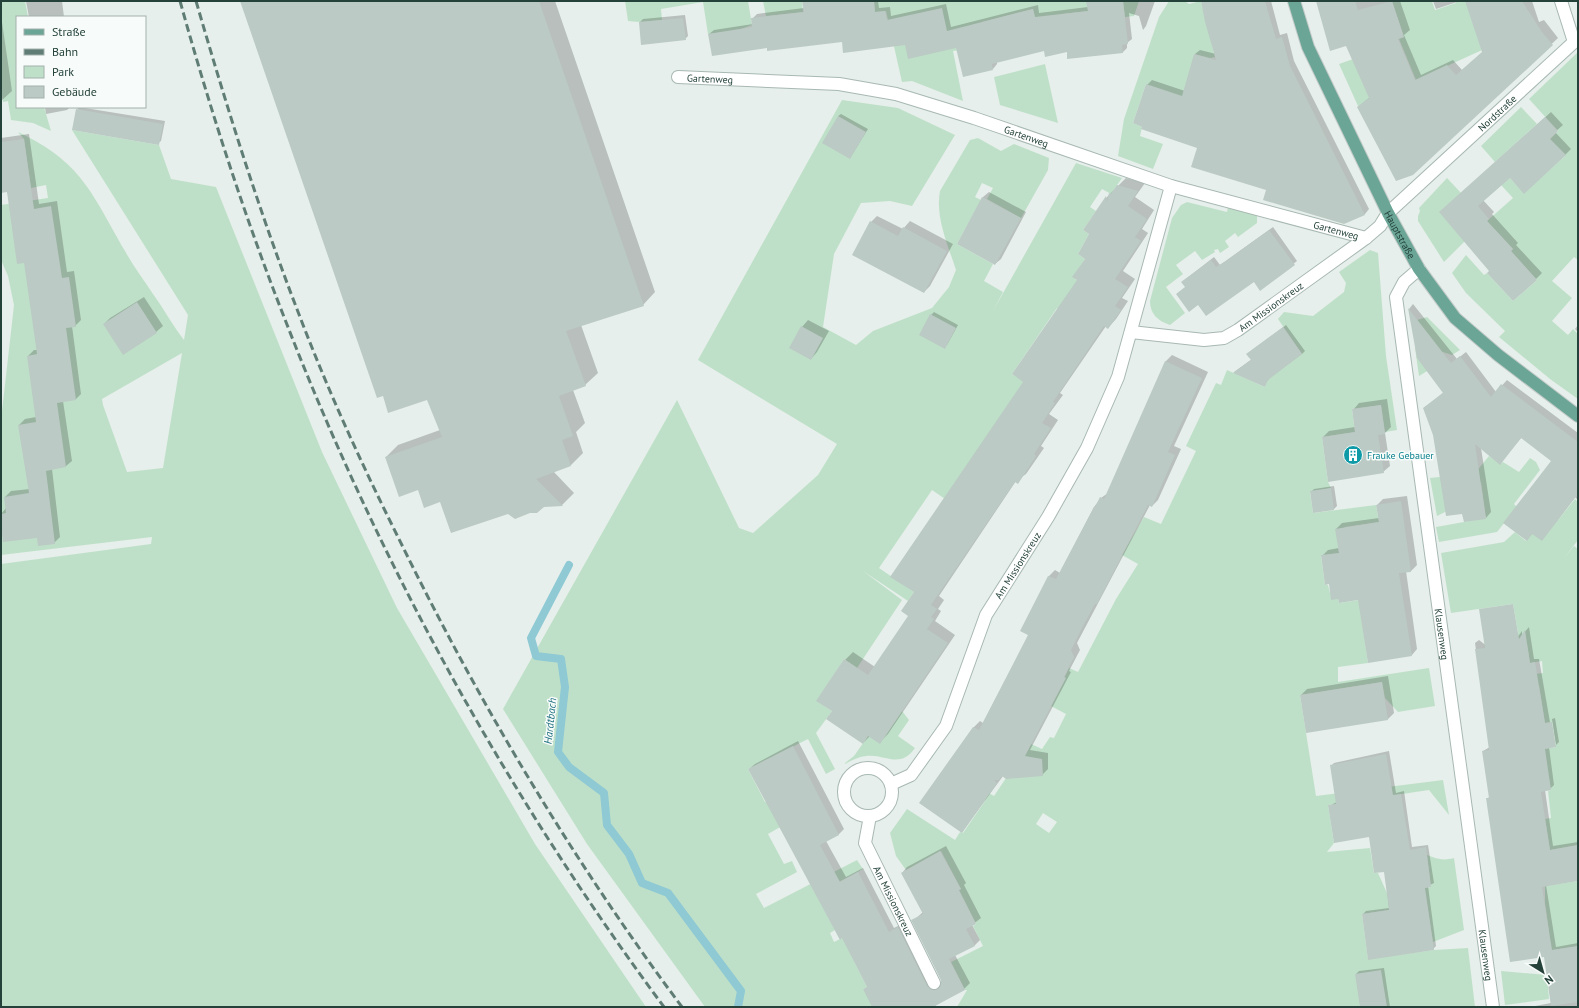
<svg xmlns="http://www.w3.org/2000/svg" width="1579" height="1008" font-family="'PT Sans',sans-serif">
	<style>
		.green { fill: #bfe0c8; fill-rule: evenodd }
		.shadow { fill: #0003 }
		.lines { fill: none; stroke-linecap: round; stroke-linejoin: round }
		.stream { stroke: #8ec9d4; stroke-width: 8 }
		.building { fill: #bbcac4 }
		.minor-casing { stroke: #a8b8b2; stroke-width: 14 }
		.major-casing { stroke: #c2cac8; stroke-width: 14 }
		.minor { stroke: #fff; stroke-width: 12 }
		.major { stroke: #6aa596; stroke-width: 12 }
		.rail { stroke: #5f7d75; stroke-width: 3; stroke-dasharray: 8 4; stroke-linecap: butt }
		.labels { text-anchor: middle; stroke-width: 3; stroke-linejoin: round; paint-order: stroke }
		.street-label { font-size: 10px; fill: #24423a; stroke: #f7fbf9 }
		.culture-label { font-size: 10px; fill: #0d838f; stroke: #f7fbf9; text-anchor: start }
		.water-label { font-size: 11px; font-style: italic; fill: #1c6f80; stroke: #f7fbf9 }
	</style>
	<rect width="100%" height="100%" fill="#e6efeb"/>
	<path class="green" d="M1,1H25L28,17H17V107H44L51,131L33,123L11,120L8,101L3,102L1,89Z
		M625,1H748L752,25L738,30L708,34L703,2L661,9L662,20L639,22L628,21Z
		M763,1H802L803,12L766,16Z
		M874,1H1087L1088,11L1062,14L1064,29L1039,35L1033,9L982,22L987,46L953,51L963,101L912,81L902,82L886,11L875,12Z
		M1123,1H1139L1134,16L1125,17Z
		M1169,1H1185L1189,4L1201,1L1215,57L1210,58L1194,54L1190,121L1146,84L1133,123L1142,127L1140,136L1163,144L1153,169L1118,156L1124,119L1159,17Z
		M1392,1H1432L1435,10L1456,3V1H1465L1491,46L1416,80L1399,39L1404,37Z
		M1373,52L1371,101L1358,106L1339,64Z
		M1578,52V260L1574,257L1552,281L1572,298L1552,321L1568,335L1573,329L1578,334V399L1550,379L1499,337L1505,331L1466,293L1452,273L1466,255L1484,275L1487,273L1513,301L1537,280L1511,251L1513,249L1487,221L1513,198L1501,185L1509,177L1524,193L1565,156L1550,139L1558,131L1529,99Z
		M1045,64L1058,123L1000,105L994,77Z
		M842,100L898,108L955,135L912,206L890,201L861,203L834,254L823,327L856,345L873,331L932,308L949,287L956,270C948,245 935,217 940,191L970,140L978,138L1001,151L1014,144L1049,158L1048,170L1021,218L987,199L993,188L982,183L975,197L981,200L957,244L993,264L984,281L1003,292L993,311L1076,163L1122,178L1111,194L1102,189L1090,207L1096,211L1083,230L1089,234L1078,254L1085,259L1073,277L1079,282L1062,311L1057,308L1012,374L1039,392L967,514L932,490L879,568L914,592L908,601L863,571L902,600L857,668L844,659L817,701L832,711L816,733L835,769L826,774L808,739L748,769L765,802L770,801L782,826L768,834L784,864L792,861L797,872L756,894L764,908L857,860L863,869L816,894L835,930L830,933L834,942L865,927L872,942L850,953L867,987L863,989L877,1007H705L587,844L503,709L677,400L739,528L753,533L818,475L837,444L698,360Z
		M1521,107L1537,124L1495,162L1481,146Z
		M72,130L159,145L171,179L216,187L322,452L397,608L535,844L646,1007H1V564L151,544L152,537L1,555V420L14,305L8,276L1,260V205L48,198L46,185L31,188L24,139L18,132C82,162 92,194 125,251C133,266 144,280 153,294C164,309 173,326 184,340L188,315ZM182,353L163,468L127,472L103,405L102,399Z
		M1447,178L1461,193L1465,241L1444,262L1418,221V216L1420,211L1419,208Z
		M1187,202L1227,212L1228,207L1257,214V223L1238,237L1235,233L1225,241L1229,247L1220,253L1218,249L1214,250L1215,252L1202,260L1195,251L1176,265L1183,274L1166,287L1185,313L1170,325C1158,321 1150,314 1150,301L1172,218L1181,205Z
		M1370,250L1378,253L1386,356L1397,430L1385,432L1381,405L1352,409L1355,432L1322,437L1328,482L1331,488L1310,492L1313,513L1376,505L1379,522L1345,527L1337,537L1339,553L1321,556L1325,585H1328L1330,593L1338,599L1339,603L1359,600L1368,663L1338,667V682L1429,668L1435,706L1398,712L1385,698L1382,682L1300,695L1316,796L1443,780L1449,815L1429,790L1328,805L1334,843L1327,852L1370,848L1374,873H1378L1387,893L1431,887L1427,855C1437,859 1443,861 1454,858L1464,930L1433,942L1427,904L1362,914L1368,959L1434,950L1468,948L1475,1007H957L967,990H965L951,962L983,946L973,926L976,924L963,898L948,896L961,889L941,851L906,870L896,856L890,833L907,809L955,840L960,832L963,833L985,801L987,792L994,796L1016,763L1022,740L1042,749L1050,737L1054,738L1066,714L1051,706L1069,668L1078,672L1116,599L1138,564L1122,555L1144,517L1161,524L1196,451L1186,446L1216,383L1221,385L1227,370L1265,387L1269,377L1302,354L1278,319L1284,312L1313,316L1344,292L1346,283L1339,272ZM1043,813L1057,822L1049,833L1036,824Z
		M1427,317L1460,350L1452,355L1443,352L1431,362L1432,368L1419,376L1415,348L1431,338L1417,320Z
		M1489,456L1500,464L1503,462L1519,472L1530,458L1536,462L1540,470L1514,504L1517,507L1497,532L1439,542L1436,527L1486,518L1481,482L1445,512L1437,516L1430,478L1475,473Z
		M1575,499L1578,502V540L1565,557L1574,546L1578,549V845L1550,850L1545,819L1551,818L1548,791L1551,790L1549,778L1533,751L1556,747L1552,722L1545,723L1539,685H1537L1535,674L1543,673L1542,661L1530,663L1527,644L1485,648L1484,639L1518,633L1513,604L1451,613L1441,553L1504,542L1515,532L1526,541L1532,534L1558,520Z
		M902,711L909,720L898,736L915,748C900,770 884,753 866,756C858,757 852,760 845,764V763L854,756L868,736Z
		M1578,881V946L1546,951L1549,931L1545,903V886Z
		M1501,971L1547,975L1549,999L1505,1005Z"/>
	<path class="shadow" d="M26,1H62L64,17H29Z
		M241,1H555L655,292L643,305L581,325L598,373L585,385L573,390L585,423L576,432L583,453L571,465L553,471L574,493L562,505L544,506L530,512L508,513L441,500L418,488L386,457L398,445L440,430L428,399Z
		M803,1H878L879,8L890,7L891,16L946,4L951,27L1038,5L1039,13L1088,7L1087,1H1155L1146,26L1143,30L1139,16L1129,13L1132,39L1127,43V48L1123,52L1044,50L997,62V64L993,69L957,47L843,41L768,47L709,34L714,30L753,24L752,19L757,14L804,8Z
		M1202,1H1271L1280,35L1287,33L1294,61L1369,209L1365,214L1344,223L1267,189L1198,148L1147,85L1152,80L1185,91L1195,54L1200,50L1216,54Z
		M1317,1H1400L1410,30L1404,35L1421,75L1453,60L1462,70L1483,52L1466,1H1532L1539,22L1544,20L1558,38L1413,174L1358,107L1370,97L1346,45Z
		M1433,1H1460L1436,9Z
		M1,15L12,91L1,101Z
		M685,15L688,36L685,39L640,22L643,19Z
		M45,107H70L67,110L46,114Z
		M79,107L165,121L161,141L158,143L77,109Z
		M1551,112L1563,125L1555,132L1571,149L1565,155L1510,176L1483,200L1494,212L1492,214L1518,243L1516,245L1542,273L1536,279L1490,271L1446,207Z
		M841,114L868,129L850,158L838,116Z
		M29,134L39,204L57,201L67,272L74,271L81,320L75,326H72L81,394L76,399L63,401L72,461L66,466L52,469L60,537L54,543L1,519V514L6,508L5,497L11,491L30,489L19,425L25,419L36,417L28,356L34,350H38L25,262L7,191L1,192V138Z
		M1126,178L1145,183L1135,197L1154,210L1142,229L1148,233L1123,271L1135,279L1122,298L1128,301L1116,319L1108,328L1106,326L1060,393L1063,395L1049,414L1058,420L1041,446L1044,448L1026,474L1016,481L939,596L944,600L938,609L941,611L935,621L955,635L888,734L880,742L870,736L863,743L833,711L818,700L845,660L853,652L875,667L910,616L915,592L1078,280L1086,258L1091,234L1084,230L1107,197Z
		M989,192L1026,212L1001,259L995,264L958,244L983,197Z
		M877,216L903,229L910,221L953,244L930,286L924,292L871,222Z
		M1273,227L1297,261L1261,289L1254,280L1186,287L1182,282L1214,257L1220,265Z
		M144,297L163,326L156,332L104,324L110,318Z
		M1413,304L1457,359L1466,352L1496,392L1507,380L1578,433V500L1575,497L1542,540L1533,533L1527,540L1553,460L1522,437L1500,463L1481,448L1491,512L1486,518L1434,435L1424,408L1444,392L1418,357L1409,309Z
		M934,312L958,325L947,345L931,315Z
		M808,320L829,331L817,352L811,359L802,327Z
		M1286,325L1305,351L1302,354L1270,377L1264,386L1234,372L1252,359L1251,351Z
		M1578,325V332L1575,329Z
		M1172,355L1208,372L1174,446L1181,449L1158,500L1152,506L1150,505L1077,643L1080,650L1069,671L1071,672L1030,750L1048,753V769L1042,775L1003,776L962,832L921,802L974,727L980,721L983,723L1029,635L1021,631L1049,576L1055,570L1060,573L1094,507L1101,498L1108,493L1166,361Z
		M1387,399L1391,427L1385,433L1390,466L1383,472L1323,437L1329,431L1355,427L1353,410L1359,403Z
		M1334,486L1337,506L1334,509L1314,512L1311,492L1314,489Z
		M1407,496L1417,565L1411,571H1406L1417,649L1412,655L1359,599L1330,583L1322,556L1328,550L1339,548L1336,529L1342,523L1379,518L1377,505L1383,499Z
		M1529,627L1534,659H1539L1554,745H1556L1552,719L1555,718L1559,742L1555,746L1549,747L1554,785L1550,789L1545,790L1553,846L1578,842V880L1546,885L1556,947L1578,943V1007H1530L1551,1003L1545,956L1487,799L1490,796L1483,751L1490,747L1475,643L1479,640L1501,657L1519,635L1522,631V635Z
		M1388,676L1394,713L1388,719L1301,695L1307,689Z
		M798,741L844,829L838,835L826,841L846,877L863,868L894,928L904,923L935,984H943L913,921L923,912L902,873L907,867L946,846L966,883L964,885L981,918L972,925L980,940L975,945L955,955L970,983L964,989L933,1007H874L865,989L868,986L842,937L749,769L755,764Z
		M1389,751L1396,793L1404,791L1412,847L1428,845L1434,883L1428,886L1436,946L1433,949L1363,914L1366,911L1389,908L1385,871L1369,836L1329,806L1337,802L1331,766L1334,763Z
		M1384,968L1390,1007H1361L1356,974L1359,971Z"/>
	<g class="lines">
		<path class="stream" d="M569,565L531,638L536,656L561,659L565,687L558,752L569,767L604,793L607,825L629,854L642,883L668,893L741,991L738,1007"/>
	</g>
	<path class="building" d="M240,1H539L644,306L566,331L586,386L559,396L573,436L562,440L571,466L536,479L563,506L544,507L537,513H530L515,519L508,514L451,533L440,502L424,508L418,490L399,497L385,457L442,437L427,400L388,413L383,396L377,398Z
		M802,1H874L875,12L885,11L887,20L942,8L947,31L1033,9L1035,17L1088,11L1086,1H1123L1128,44L1122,45L1123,53L1067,59V52L1045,57L1044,51L992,64L993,70L963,77L956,48L908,59L905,45L843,53L842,42L767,51V48L712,56L708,34L752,27L751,18L804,12Z
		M1201,1H1265L1276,39L1282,37L1290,66L1365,215L1344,224L1263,200L1266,190L1191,167L1197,148L1141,129L1142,127L1133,123L1146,84L1182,96L1194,54L1216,60L1205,22Z
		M1316,1H1355L1358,10L1392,1L1404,37L1398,39L1415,80L1447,65L1456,75L1482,52L1465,1H1522L1542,32L1553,45L1413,175L1396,181L1357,107L1369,98L1346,46L1330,51Z
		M683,18L686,40L641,45L639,22Z
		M76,109L163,124L159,145L72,130Z
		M838,116L866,132L850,159L822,143Z
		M1545,117L1558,131L1550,139L1566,155L1524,194L1510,178L1478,206L1489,219L1487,221L1513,249L1511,251L1537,280L1513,301L1487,273L1489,271L1439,212Z
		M24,139L34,209L51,206L62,278L69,277L76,327L66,328L76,400L57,403L66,467L46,471L55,544L38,546L37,538L3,542L1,526V514L6,513L4,497L29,493L18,425L36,422L27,356L37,354L24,263L17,264L7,192L1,193V142Z
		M1117,185L1138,191L1128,206L1147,219L1135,237L1141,241L1115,279L1128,287L1115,306L1121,310L1108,329L1104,326L1053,402L1055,403L1042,423L1051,428L1034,454L1036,456L1018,484L1015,482L931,605L937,609L931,617L934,619L927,629L948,643L880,744L868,736L863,744L826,719L832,711L816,701L844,659L868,675L908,616L901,611L914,592L890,577L1023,382L1012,374L1077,280L1072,277L1085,259L1078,254L1089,234L1083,230L1106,196L1107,202L1109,193L1111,194Z
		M982,197L1021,218L995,265L957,244Z
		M870,221L898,236L903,227L947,251L924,293L852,255Z
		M1269,230L1295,265L1260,291L1254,282L1206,316L1198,305L1189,312L1176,294L1185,287L1181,282L1211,260L1216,267L1226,261Z
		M137,302L157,333L123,355L103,324Z
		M1408,308L1451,363L1460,356L1491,397L1501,384L1578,442V494L1542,541L1532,534L1527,541L1503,523L1551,461L1521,438L1500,465L1475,444L1486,519L1464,522L1462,514L1446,516L1433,435L1423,408L1443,393L1417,358Z
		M930,314L956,328L945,349L919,335Z
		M801,326L823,338L811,360L789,348Z
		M1283,327L1302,354L1268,380L1265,387L1233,373L1251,360L1246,354Z
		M1165,361L1202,378L1168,452L1175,455L1152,507L1148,505L1097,604H1095L1082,628L1071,650L1074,657L1064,677L1066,678L1025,756L1042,759L1043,776L1006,779L1002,776L999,780H994L997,783L962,833L919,803L973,727L979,730L1028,635L1020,631L1048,576L1056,579L1094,507H1095L1100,497L1104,499Z
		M1381,405L1385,434L1378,435L1384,473L1328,482L1322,437L1355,432L1352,409Z
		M1331,488L1334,510L1313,513L1310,491Z
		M1401,501L1411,572L1399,573L1412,656L1368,663L1358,600L1339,603L1338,599L1331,600L1329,584L1325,585L1321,555L1339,553L1335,529L1379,522L1376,505Z
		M1513,604L1519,639L1525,630L1530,663L1535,662L1545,723L1552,722L1556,747L1545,749L1551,790L1541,792L1550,850L1578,845V881L1542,887L1552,950L1578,946V1002L1551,1006L1544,957L1510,962L1486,798H1489L1482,751L1489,750L1475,649L1485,648L1479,609Z
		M1382,682L1388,720L1306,733L1300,695Z
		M793,746L839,835L820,845L840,882L858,872L889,932L898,927L927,986L934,990L940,987L941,980L911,920L923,914L901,873L940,851L961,889L959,890L976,924L966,929L975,946L949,959L965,990L933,1007H872L863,989L867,987L842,938L840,940L748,769Z
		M1386,754L1393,795L1401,794L1410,850L1426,847L1431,887L1425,888L1434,950L1368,960L1362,914L1389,910L1384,872L1374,873L1369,837L1334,843L1328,805L1336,804L1330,765Z
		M1381,970L1387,1007H1360L1355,974Z"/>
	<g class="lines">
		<g class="minor-casing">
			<g id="minor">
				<path id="s1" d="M678,77L839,84L896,94L974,118L1171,186L1366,238"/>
				<path id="s2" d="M1419,269L1404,282L1396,297L1493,1007"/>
				<path id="s3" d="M1131,332L1204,340L1224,338L1238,330L1366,238L1380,226L1388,213L1574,42L1561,1"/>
				<circle cx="868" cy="792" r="24"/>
				<path id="s4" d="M891,784L911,775L946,726L986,615L1048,517L1087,448L1118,377L1171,186"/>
				<path id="s5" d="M870,816L865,843L934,983"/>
			</g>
		</g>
		<g class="major-casing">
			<g id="major">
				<path id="s6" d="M1294,1L1308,47L1388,213L1419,269L1455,318L1498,355L1578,416"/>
			</g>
		</g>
		<use href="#minor" class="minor"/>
		<use href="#major" class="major"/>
		<path class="rail" d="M180,1C210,109 245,218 286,322C380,565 509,798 664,1007
			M196,1C227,108 260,214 300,317C329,393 363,467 399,539C479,703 573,861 682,1007"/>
	</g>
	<defs>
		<g id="building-disc" transform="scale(1)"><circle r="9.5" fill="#0f9aa8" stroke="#f7fbf9"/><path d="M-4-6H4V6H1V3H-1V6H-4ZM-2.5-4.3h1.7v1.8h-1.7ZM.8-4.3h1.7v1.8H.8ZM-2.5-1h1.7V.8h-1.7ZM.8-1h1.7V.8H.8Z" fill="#fff"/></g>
	</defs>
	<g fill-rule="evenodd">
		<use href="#building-disc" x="1353" y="455"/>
	</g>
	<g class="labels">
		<g class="street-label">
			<text dy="4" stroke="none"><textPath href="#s1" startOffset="32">Gartenweg</textPath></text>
			<text dy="4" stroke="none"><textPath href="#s3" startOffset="449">Nordstraße</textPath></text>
			<text dy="4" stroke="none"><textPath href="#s1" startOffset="356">Gartenweg</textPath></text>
			<text dy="4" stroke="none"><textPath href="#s1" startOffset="680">Gartenweg</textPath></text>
			<text dy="4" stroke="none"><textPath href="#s6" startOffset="257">Hauptstraße</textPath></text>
			<text dy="4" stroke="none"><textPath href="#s3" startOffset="150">Am Missionskreuz</textPath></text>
			<text dy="4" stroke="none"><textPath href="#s4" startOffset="259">Am Missionskreuz</textPath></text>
			<text dy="4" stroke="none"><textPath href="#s2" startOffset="377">Klausenweg</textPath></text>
			<text dy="4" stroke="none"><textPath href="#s5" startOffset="92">Am Missionskreuz</textPath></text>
			<text dy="4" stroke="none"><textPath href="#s2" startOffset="701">Klausenweg</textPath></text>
		</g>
		<g class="culture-label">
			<text x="1367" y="459">Frauke Gebauer</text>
		</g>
		<g class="water-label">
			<text transform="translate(550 721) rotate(-84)" y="4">Hardtbach</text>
		</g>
	</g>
	<rect width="1579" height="1008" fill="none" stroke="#24423a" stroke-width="4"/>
	<rect x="16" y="16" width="130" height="92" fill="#f7fbf9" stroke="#a3b1ad"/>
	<rect x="24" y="29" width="20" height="6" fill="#6aa596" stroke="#a3b1ad"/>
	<text x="52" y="36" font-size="12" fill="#24423a">Straße</text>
	<rect x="24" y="49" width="20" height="6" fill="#5f7d75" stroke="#a3b1ad"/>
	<text x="52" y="56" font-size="12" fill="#24423a">Bahn</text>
	<rect x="24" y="66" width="20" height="12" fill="#bfe0c8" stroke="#a3b1ad"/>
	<text x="52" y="76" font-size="12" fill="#24423a">Park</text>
	<rect x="24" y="86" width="20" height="12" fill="#bbcac4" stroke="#a3b1ad"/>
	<text x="52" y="96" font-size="12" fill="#24423a">Gebäude</text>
	<g transform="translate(1543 972) rotate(143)" stroke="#f7fbf9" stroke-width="3" paint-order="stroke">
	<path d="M0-3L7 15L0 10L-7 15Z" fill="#24423a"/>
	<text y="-6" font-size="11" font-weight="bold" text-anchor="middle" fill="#24423a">N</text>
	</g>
</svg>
